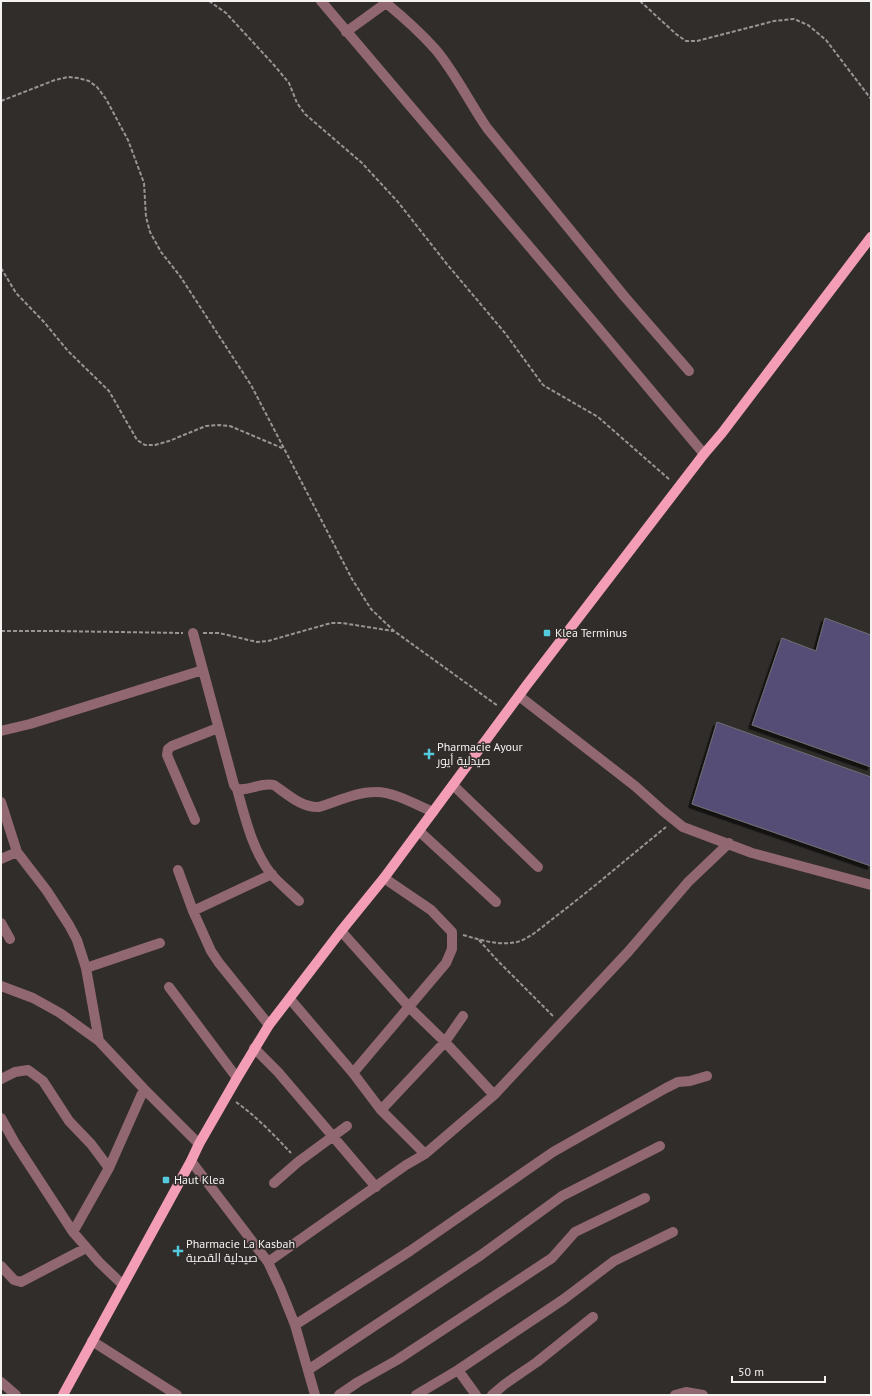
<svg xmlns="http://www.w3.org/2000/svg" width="872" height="1396" font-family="'PT Sans',Cairo,sans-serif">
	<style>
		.building { fill: #554e75; stroke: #6f6e72; filter: url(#shadow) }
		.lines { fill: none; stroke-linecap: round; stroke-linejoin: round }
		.path { stroke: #989594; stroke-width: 2; stroke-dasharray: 4 2; stroke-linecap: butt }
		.minor { stroke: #916772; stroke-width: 10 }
		.major { stroke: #f39eb6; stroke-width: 10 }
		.poi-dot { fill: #54cade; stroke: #312d2b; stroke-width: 1.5 }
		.labels { text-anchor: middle; stroke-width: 3.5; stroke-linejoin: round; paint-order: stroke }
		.poi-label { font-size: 12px; fill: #f5f3f2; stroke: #312d2b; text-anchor: start }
	</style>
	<defs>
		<filter id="shadow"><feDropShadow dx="-3.5" dy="3.5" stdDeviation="0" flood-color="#0009"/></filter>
	</defs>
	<rect width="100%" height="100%" fill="#312d2b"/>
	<path class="building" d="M825,618L871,635V767L752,725L782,638L816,651Z
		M717,722L871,777V866L692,804Z"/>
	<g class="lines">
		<path class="path" d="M209,1L226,13L274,65L289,83L297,103L305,114L362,163L398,202L446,263L505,333L543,385L598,417L670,480
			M640,1L676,34L686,41H697L774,21L794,19L808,25L826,40L871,99
			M1,101L55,80L68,77L78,78L89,81L97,87L106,99L128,140L144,183L146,217L150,232L161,252L180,276L251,385L352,579L371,609L394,631L498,706
			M1,268L16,293L44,322L68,351L109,391L137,440L145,445H155L169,441L206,426L219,425L230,426L282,448
			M1,631H53L183,633
			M203,633H219L257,642L268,641L331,623H342L393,631
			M463,935C481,940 499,946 517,942C531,938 543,926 555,917C593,888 629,857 666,827
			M479,940L497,960L553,1016
			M236,1102C256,1116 274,1135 291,1153"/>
		<path class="minor" d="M321,1L590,318L704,454
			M346,32L386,3C403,17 421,33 436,50C456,74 469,102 487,128L624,296L689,371
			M193,633L234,785L237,789C250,791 261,782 274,785C287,794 302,808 319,807C336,802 356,792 375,792C392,791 417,805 433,812
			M519,696L635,786L663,811L683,827L752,853L871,885
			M1,731L30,724L203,670
			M453,785L538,867
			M237,789C245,818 253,852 272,875C280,884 290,892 299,901
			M1,802L17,852L47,891L69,925L77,940L86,968L99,1041
			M195,820L167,755L168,749L172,746L218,728
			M419,831L496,902
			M1,859L17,852
			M178,870L193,911L211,951L219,963L269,1025
			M193,911L272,874
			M1,923L10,939
			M341,931L409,1007L445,1042L494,1095
			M86,968L160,943
			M1,986L33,998L60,1013L99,1041L144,1089L199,1144
			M169,987L237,1078
			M290,999L353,1073L381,1110L425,1154
			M254,1048L278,1072L376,1187
			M353,1073L446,963L452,949V932L431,910L384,878
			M1,1079L15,1072L28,1070L43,1081L69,1121L91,1144L109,1168
			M381,1110L445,1042L463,1016
			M1,1118L15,1143L73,1232L99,1262L123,1285
			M191,1161L268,1262L281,1290L295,1325L315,1395
			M274,1183L298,1162L347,1126
			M73,1232L109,1168L144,1089
			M268,1262L406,1165L425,1154L494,1095L628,952L689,881L729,843
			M1,1266L14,1280L21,1282L86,1248
			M295,1325L410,1251L553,1152L666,1088L678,1082L690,1081L707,1076
			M92,1341L177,1395
			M308,1370L481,1255L562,1196L660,1146
			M458,1370L476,1395
			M1,1382L16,1395
			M339,1395L358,1382L397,1360L552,1258L575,1232L645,1198
			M416,1395L458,1370L564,1299L614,1261L673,1232
			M492,1395L505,1384L537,1362L593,1317
			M675,1395L686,1392L703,1395"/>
		<path class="major" d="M63,1395L191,1161L199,1144L237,1078L269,1025L341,931L384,878L526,686L704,454L722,433L871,237"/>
	</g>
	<g class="poi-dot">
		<rect x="543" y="629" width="8" height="8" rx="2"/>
		<path d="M427 748h4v4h4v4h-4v4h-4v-4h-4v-4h4z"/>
		<rect x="162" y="1176" width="8" height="8" rx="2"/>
		<path d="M176 1245h4v4h4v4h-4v4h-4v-4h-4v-4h4z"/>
	</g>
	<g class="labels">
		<g class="poi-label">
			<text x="555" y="637">Klea Terminus</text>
			<text x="437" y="751">Pharmacie Ayour<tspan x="437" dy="14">صيدلية أيور</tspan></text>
			<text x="174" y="1184">Haut Klea</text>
			<text x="186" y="1248">Pharmacie La Kasbah<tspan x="186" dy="14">صيدلية القصبة</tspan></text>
		</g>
	</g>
	<rect width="872" height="1396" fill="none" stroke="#f5f3f2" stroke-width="4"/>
	<path d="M732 1376v6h93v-6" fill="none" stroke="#f5f3f2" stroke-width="2"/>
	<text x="738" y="1376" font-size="12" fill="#f5f3f2" stroke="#312d2b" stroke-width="3" paint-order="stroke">50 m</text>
</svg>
